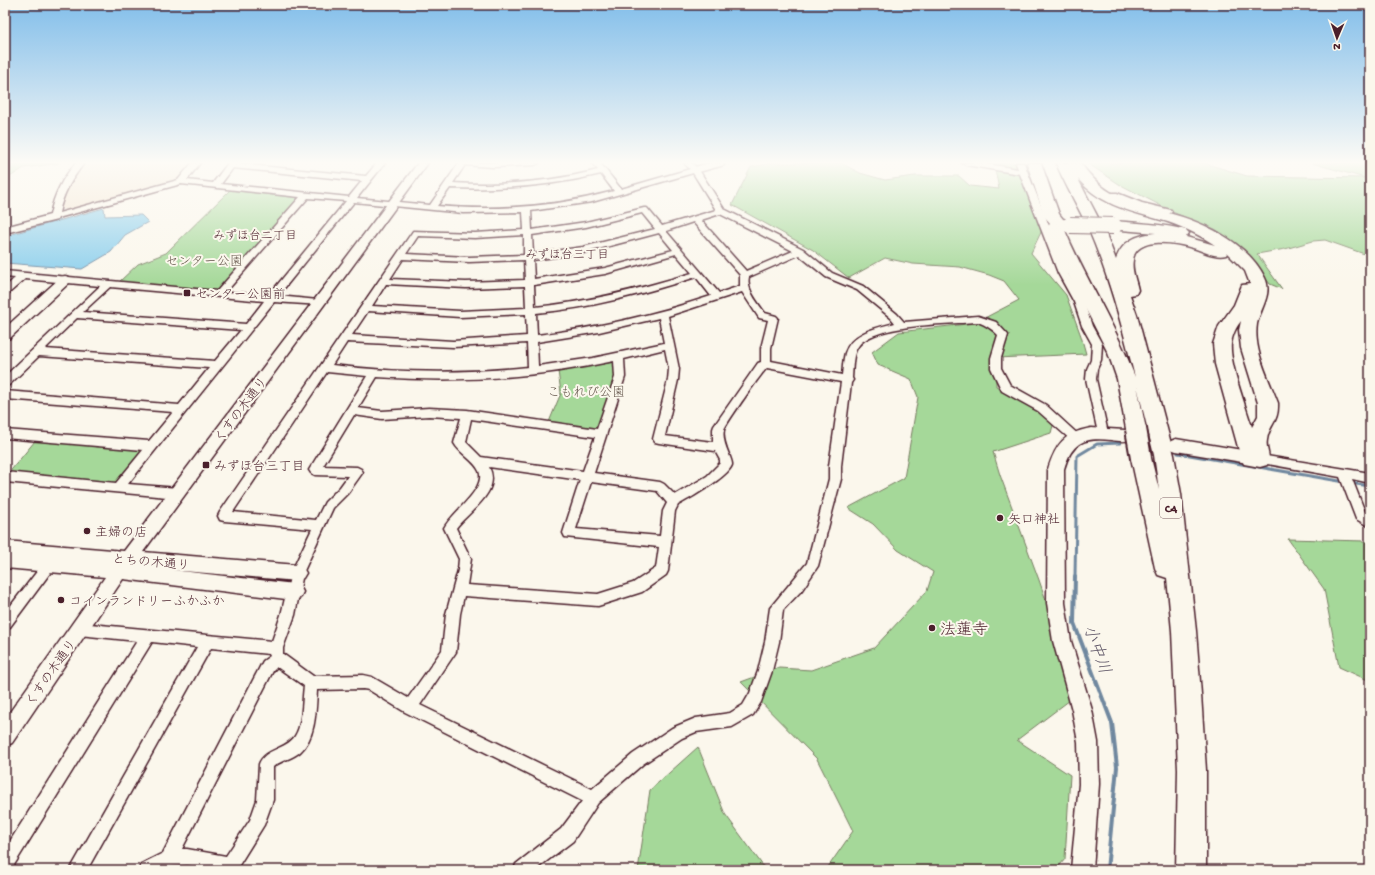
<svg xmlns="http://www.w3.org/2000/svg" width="1375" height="875" font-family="'Gochi Hand','Klee One',sans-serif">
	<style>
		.built { fill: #f3e5d1 }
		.green { fill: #a5d899; stroke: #787c62 }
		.water { fill: #8aceec; stroke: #70889f }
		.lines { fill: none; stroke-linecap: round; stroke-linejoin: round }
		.stream-far1 { stroke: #70889f; stroke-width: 3 }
		.stream { stroke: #70889f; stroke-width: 4 }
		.street-casing { stroke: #4a1f2b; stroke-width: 3 }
		.secondary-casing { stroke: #4a1f2b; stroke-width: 3 }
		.highway-casing { stroke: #4a1f2b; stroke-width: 3 }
		.street { fill: #fbf7ec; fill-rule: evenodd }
		.secondary { fill: #fbf7ec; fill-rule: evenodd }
		.highway { fill: #fbf7ec; fill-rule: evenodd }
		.highway-bridge-far1-casing { stroke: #4a1f2b; stroke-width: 18; stroke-linecap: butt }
		.highway-bridge-casing { stroke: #4a1f2b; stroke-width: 24; stroke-linecap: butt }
		.highway-bridge-far1 { stroke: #fbf7ec; stroke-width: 16 }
		.highway-bridge { stroke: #fbf7ec; stroke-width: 20 }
		.poi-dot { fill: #4a1f2b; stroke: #fbf7ec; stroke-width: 1.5 }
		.labels { text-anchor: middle; stroke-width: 4; stroke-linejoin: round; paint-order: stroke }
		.far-neighbourhood-label { font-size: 12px; fill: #4a1f2b; stroke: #fbf7ec }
		.shield { fill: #fbf7ec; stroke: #7f6065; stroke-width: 1 }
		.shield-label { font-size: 12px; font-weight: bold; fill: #4a1f2b }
		.park-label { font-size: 13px; fill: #65564c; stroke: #fbf7ec }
		.poi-label { font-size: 13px; fill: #4a1f2b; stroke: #fbf7ec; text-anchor: start }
		.street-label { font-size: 13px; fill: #4a1f2b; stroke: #fbf7ec }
		.near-poi-label { font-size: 16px; fill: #4a1f2b; stroke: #fbf7ec; text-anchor: start }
		.near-water-label { font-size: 17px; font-style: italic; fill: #5d5465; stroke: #fbf7ec }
	</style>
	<rect width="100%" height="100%" fill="#fbf7ec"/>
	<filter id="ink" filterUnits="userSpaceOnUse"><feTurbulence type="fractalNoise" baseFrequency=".025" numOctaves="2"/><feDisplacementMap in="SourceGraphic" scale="8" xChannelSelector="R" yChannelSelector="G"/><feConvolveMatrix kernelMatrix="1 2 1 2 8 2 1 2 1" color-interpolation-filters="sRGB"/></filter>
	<g filter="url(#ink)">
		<path class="built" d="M86,163H189L176,180L69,210L62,209V199L77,171Z"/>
		<path class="green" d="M5,163H59L24,168L5,180Z
			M773,163H841L860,173L885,180L915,176H959L970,186L999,189L996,174L992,163H1015L1044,226L1031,253L1066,295L1081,336L1086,354L996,358V386L1055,418L1051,433L993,452L1000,475L1039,580L1078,694L1017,740L1070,775L1065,859L1056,870H826L853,831L817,759L741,682L779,668L811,670L874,648L927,591L933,572L898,550L873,524L848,508L904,478L918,397L911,379L878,365L872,352L899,332L975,323L1019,300L1004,281L989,275L960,267L913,264L885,258L849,278L813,250L732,205L751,167Z
			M1087,163H1204L1247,176L1365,178L1312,163H1370V256L1325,240L1313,241L1285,249L1257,254L1282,289L1270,284L1246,251L1215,229L1177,214L1119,184Z
			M230,190L300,198L219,290L215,291L122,283L120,281L138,264L166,253Z
			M614,362L615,378L598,429L549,422L561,393L558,371Z
			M35,441L144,449L116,484L7,475Z
			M1288,539L1365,541L1370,544V681L1339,667L1324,589Z
			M698,747L725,814L766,870H638L650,790Z"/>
		<path class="water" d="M104,208L105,216L141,215L148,222L125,235L111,252L82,269L5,263V236Z"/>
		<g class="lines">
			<path class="stream-far1" d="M1178,453L1345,482
				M1350,483L1370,486
				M1075,577L1077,456L1097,444L1120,443"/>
			<path class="stream" d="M1075,576L1074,623L1112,723L1117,767L1107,870"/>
			<g class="street-casing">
				<path id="street" d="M76,163H84C72,179 63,193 59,213L178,180L192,163H200L187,180L213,183L228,163L366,176L377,163H385L357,198L430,205L459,163H539L535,165L493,167L465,165L453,183C502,186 550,182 598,170L592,163H600L621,189L690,169L684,163H692L699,170L724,209L803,249L832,273L863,286L897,314L904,322L978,316L996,322L1008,335L1001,358V368L1010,385L1046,405L1082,438L1080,441L1076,442L1072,441L1038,411L1002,391L991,368V358L998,335C992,329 986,325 978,322C950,324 877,324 859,345C852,353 853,368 852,378L853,380L851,383L841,466V479L818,566L802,590L783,610L779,642L772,671L761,702L753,715L732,727L696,732L682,738L643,764L598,803L573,841L535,870H514L516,864L561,829L582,801L405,712L369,690L363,689L317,690C316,709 316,738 300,752C292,759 281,760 273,767V800L264,825L236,870H214L187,865L170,867L164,870H139L141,864L163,853L263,661L270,656L269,654L211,648L87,870H70L197,647L152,642L11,870H5V849L137,641L79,635L74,633L72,629L74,625L79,623L272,641L281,615L291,573L312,529L224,521L220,520L218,516L220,512L413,231L475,233L524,230L523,212L463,213L354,202L278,296L318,300L323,303L321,305L274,302L128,484L178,488L182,490L184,493L182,496L178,498L5,482V472L116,483L143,450L5,438V430L149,441L173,412L5,399V391L179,405L209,368L39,356L9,385L5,386V376L100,286L25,279L8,294L5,295V287L15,278L5,277V271L217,291L300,197L181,184L58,218L57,220L5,233V227L50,215C54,195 62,178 76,163ZM233,168L362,181L349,197L221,184ZM693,173L716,210L662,226L647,208H644L586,222L532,230L531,211L592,202ZM601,174L614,191C556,207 497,211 437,206L450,188C501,190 551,186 601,174ZM308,198L346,201L269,295L226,292ZM642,213L655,229L583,247L533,254L532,235L586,227ZM720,214L793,251L746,271L701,220ZM693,222L740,275V286L719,293L666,231ZM659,233L673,250L605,268L534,279L533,260L583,253ZM524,235V255L469,257L406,254L418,236L475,238ZM676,254L692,273C640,289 589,302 535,307L534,285L605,274ZM799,255L826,277L857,290L891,318L895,323C876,328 852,332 845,353C843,360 843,368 842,375L771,361V348L778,318L776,316L765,313C758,303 746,290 749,277ZM403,259L469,262L524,260L525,280L466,282L390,279ZM696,277L711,296C654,315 597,328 537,335L536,313C591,308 643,294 696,277ZM386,284L466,288L525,286L526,308L460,311L372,306ZM110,287L264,301L246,324L83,312ZM742,292L759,318L768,320L761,348V362L758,363L714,426L713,429V442L665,436L678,380L679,369L668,316ZM368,311L460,317L526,314L527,336L453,341L352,335ZM77,318L241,330L215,361L45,349ZM659,318L664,343L593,358L538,366L537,342L599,332ZM347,342L453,347L527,343L528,367C463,374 397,373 332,365ZM665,349L669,369L668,380L653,439L655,442L659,443L715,451L720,460V463L707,476L675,495L664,484L660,482L594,473L625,377L624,359ZM614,361L615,377L597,429L467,410L429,408L382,411L358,408L377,377C456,383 536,378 614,361ZM767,368L841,382L829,466V479L807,563L770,608L765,642L758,671L750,693L743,705L730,713L696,718L672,728L633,754L592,789L420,705L456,652L460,614L464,596L598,606L642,592L666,575L668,571L675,511L678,505C689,499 728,477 732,465C733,459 721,443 724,430C725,425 762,372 767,368ZM327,372L367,376L309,470L311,473L315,475L348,476L340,487L325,502L316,520L233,512ZM354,415L382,419L429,416L461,418L454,443C460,454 474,460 479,471C487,489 452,512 444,528L459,559L458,570L446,614L442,650L408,698L372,677L363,675L313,676L283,654V648L295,615L303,573L333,508L348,493L363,472L361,469L357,467L323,466ZM471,419L595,437L583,471L481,457L466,442ZM489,467L580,480L563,533L565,537L659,547L656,568L633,583L598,594L467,585L471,559L456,528C469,511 502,492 489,467ZM591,482L657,491L667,503L663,511L660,536L576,529ZM277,667L304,686C302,700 303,724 295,736C286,750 265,748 259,764L257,800L250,820L226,856L187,849H182L273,671Z
					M962,163H981L1018,169L1016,163H1024L1068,273L1084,302L1092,326L1102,344L1101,360L1097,369L1096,379L1108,433L1107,436L1103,437L1099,436L1098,433L1086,379L1087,369L1091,360L1092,344L1082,326L1074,302L1058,273L1020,174L966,165Z
					M1111,193H1117L1142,203L1171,210L1172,212L1168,214L1136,207L1111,197Z
					M1260,455L1370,473V483L1352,479L1365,512L1370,516V527L1356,519L1340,477L1256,462L1254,459L1256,456Z
					M49,560L53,561L55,565L53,569L10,627L5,629V613L45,561Z"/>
			</g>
			<g class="secondary-casing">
				<path id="secondary" d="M418,163H428L143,552L297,565L303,568L306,573L303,578L297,581L172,570L294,584L300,586L303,592L300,598L294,600L123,579L12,743L5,746V719L105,577L5,568V541L124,551Z
					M709,163H725L724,165L695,173L690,170L691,168Z
					M65,276L69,277L71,280L69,283L10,338L5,340V328L61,277Z
					M1091,428L1125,430L1130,432L1132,436L1130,440C1124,442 1118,441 1111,440C1084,437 1072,442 1064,469L1065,603L1071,641L1092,710L1098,742L1099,784L1093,870H1071L1079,784L1078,742L1072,710L1053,641L1047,603L1048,469C1056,444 1064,433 1091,428Z
					M1176,439L1260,453L1265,455L1268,459L1265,463L1260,465L1176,451L1171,449L1168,445L1171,441Z"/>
			</g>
			<g class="highway-casing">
				<path id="highway" d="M1027,163H1041L1059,214L1063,219L1075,222L1078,225L1075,228L1070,230L1064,228C1085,279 1116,325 1135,377C1122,326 1109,276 1088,228C1078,206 1065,185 1056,163H1080C1089,174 1098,185 1110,192C1131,205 1156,209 1179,216C1211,226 1250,246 1265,278C1273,294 1260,309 1257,324C1253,350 1269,379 1278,403C1279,423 1269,424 1267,440C1265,450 1272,455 1267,465L1260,467L1244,464L1241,458L1215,364L1213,344L1219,326L1234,305L1242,285L1250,284L1245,271L1227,253L1226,255C1215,258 1203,251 1193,248C1177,243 1136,235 1133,260C1131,270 1136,280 1138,290L1136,294L1130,295L1137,315L1174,455L1181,494L1196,631L1201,694L1206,770V870H1176L1178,770L1172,631L1167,578L1158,575L1155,568L1131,458L1134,452L1141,450L1148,452L1151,458L1159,490L1154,455L1137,386L1146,429L1143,434L1136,437L1129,434L1126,429L1117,379L1108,353L1060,258L1048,228L1050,223L1044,216ZM1078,179C1102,207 1135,212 1168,222C1185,228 1200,235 1215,245L1186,237L1189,233L1186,230C1163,224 1138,223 1114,221L1109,223L1106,226L1109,229L1156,233C1139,234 1121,241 1116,260L1104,229ZM1241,321L1239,330L1241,348L1258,403V416L1252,427C1246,407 1229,363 1231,344C1232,336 1236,327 1241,321Z"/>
			</g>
			<use href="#street" class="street"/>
			<use href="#secondary" class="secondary"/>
			<use href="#highway" class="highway"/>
			<g class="highway-bridge-far1-casing">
				<path id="highway-bridge-far1" d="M1070,225L1114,226"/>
			</g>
			<g class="highway-bridge-casing">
				<path id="highway-bridge" d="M1136,429L1141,458"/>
			</g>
			<use href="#highway-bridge-far1" class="highway-bridge-far1"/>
			<use href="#highway-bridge" class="highway-bridge"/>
		</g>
	</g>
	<linearGradient id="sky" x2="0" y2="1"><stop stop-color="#82beea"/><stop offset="0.57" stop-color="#fdfbf6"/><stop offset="1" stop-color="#fdfbf6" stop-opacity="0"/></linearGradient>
	<rect width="1375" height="285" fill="url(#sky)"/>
	<g class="poi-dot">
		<rect x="183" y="289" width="8" height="8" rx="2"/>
		<rect x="202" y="461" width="8" height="8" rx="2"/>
		<circle cx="1000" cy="518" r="4"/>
		<circle cx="87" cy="531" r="4"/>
		<circle cx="61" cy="600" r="4"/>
		<circle cx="932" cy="628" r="4"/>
	</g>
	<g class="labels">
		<g class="far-neighbourhood-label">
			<text x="255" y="239">みずほ台二丁目</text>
			<text x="567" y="258">みずほ台三丁目</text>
		</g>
		<rect class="shield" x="1160" y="498" width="22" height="20" rx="3"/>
		<g class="shield-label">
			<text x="1171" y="512">C4</text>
		</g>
		<g class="park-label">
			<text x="204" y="265">センター公園</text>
			<text x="586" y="396">こもれび公園</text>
		</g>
		<g class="poi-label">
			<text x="195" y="298">センター公園前</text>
			<text x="214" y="470">みずほ台三丁目</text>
			<text x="1008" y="523">矢口神社</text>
			<text x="95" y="536">主婦の店</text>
			<text x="69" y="605">コインランドリーふかふか</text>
		</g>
		<g class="street-label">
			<text transform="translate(240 409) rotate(-53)" y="5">くすの木通り</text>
			<text transform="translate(151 561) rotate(5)" y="5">とちの木通り</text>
			<text transform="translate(50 672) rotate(-55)" y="5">くすの木通り</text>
		</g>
		<g class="near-poi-label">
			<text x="940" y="634">法蓮寺</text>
		</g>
		<g class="near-water-label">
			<text transform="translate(1098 649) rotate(70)" y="6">小中川</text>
		</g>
	</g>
	<rect width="1375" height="875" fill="none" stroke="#fbf7ec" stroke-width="20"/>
	<rect x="10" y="10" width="1355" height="855" fill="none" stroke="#4a1f2b" stroke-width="1.5" filter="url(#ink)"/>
	<g transform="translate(1337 38) rotate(182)" stroke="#fbf7ec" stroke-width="3" paint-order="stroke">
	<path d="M0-3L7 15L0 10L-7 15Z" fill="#4a1f2b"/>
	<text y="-6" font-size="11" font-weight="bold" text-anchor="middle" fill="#4a1f2b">N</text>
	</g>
</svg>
